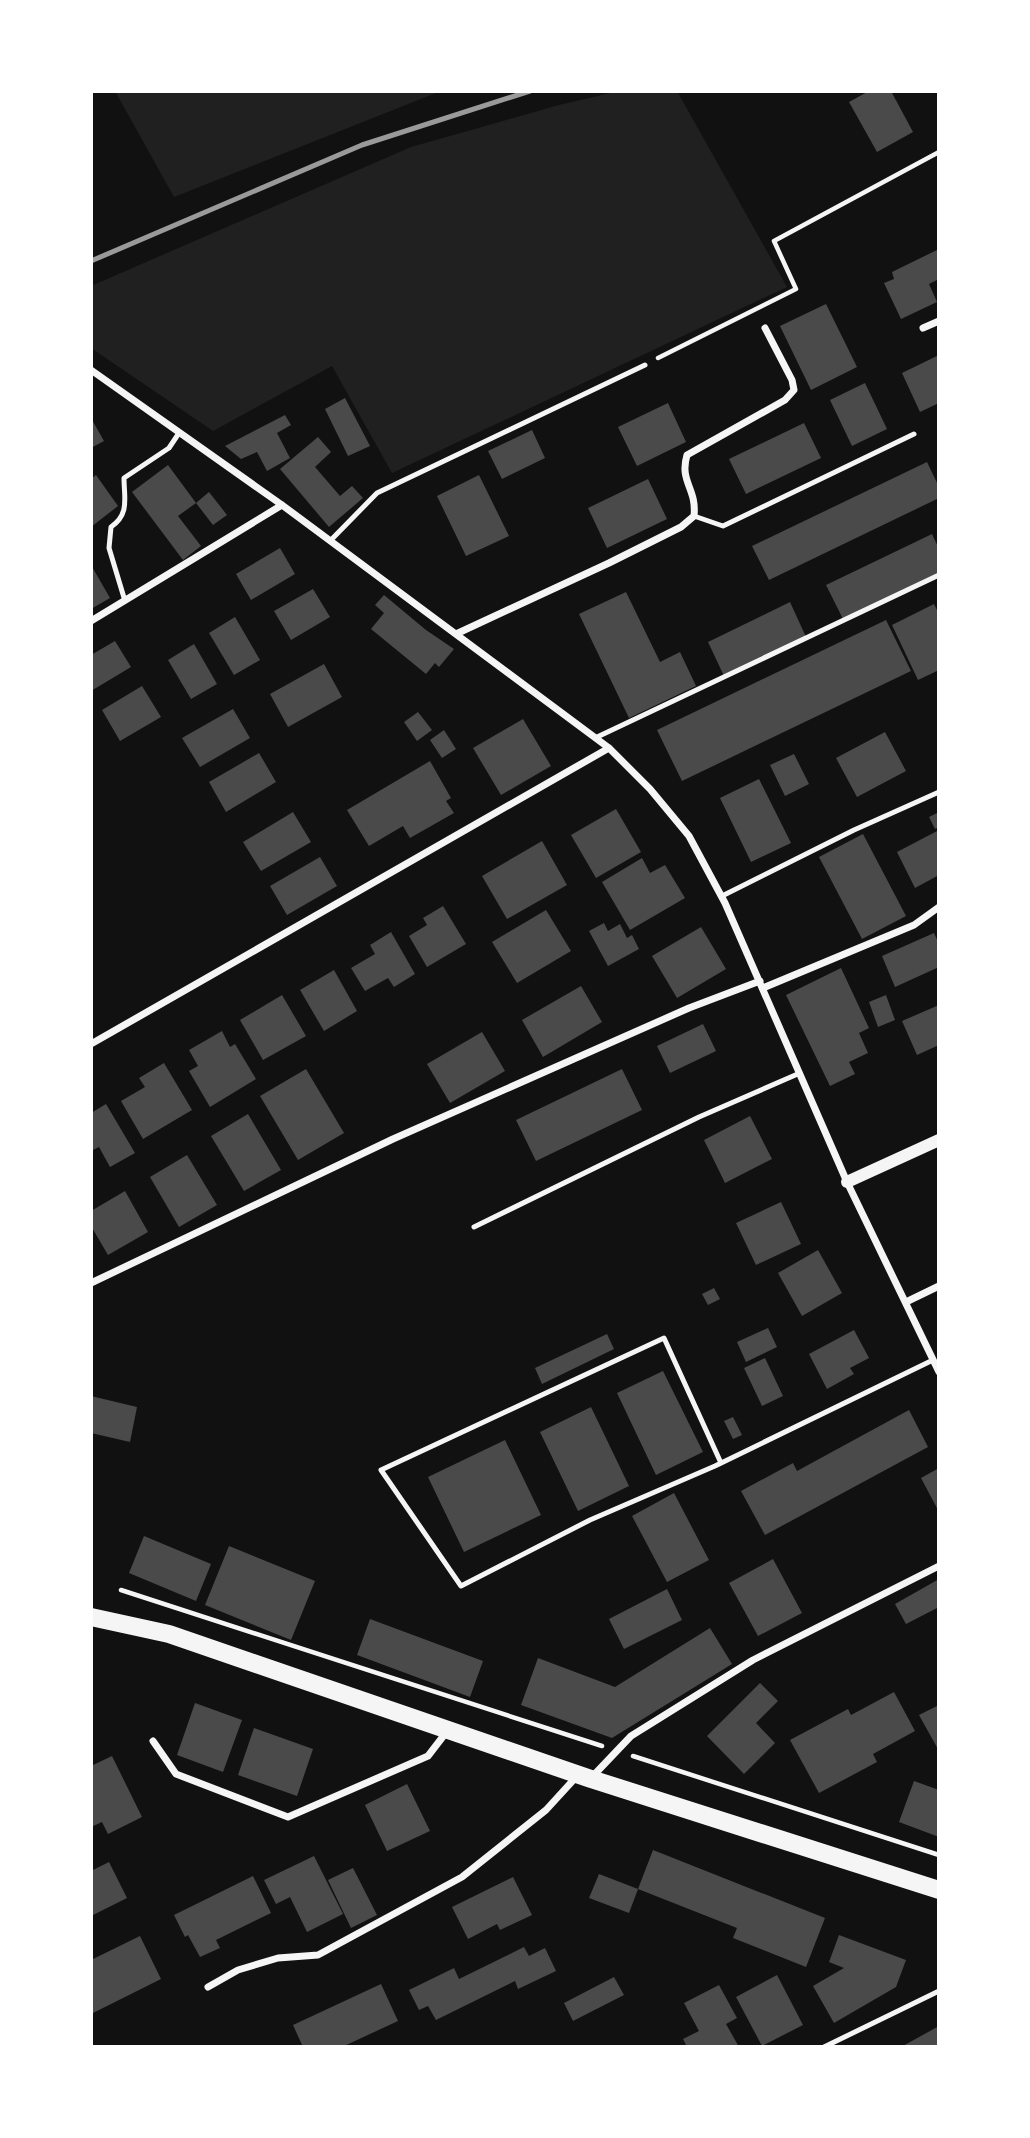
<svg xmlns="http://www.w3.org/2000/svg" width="1030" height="2138" font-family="Roboto,sans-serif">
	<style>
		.green { fill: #202020 }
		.building { fill: #4a4a4a }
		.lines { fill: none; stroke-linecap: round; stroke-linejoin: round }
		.path { stroke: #f5f5f5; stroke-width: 4.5 }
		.service { stroke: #f5f5f5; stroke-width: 5 }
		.minor { stroke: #f5f5f5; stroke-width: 7 }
		.tertiary { stroke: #f5f5f5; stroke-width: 12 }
		.primary { stroke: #f5f5f5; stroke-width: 18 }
		.rail { stroke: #9a9a9a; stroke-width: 5 }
	</style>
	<rect width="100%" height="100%" fill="#111"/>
	<path class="green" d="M115,91H441L174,197Z
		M619,91H677L787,287L392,473L332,366L213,431L91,348V286L411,147L559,105Z"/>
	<path class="building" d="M869,91H891L913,132L877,152L849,102Z
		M939,249V279L929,284L937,302L901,319L884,283L894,279L892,272Z
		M826,304L857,367L811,390L780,326Z
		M939,355V403L920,412L902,373Z
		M865,383L887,429L852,446L830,400Z
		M345,398L370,446L348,456L325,409Z
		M668,403L686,442L637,466L618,427Z
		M285,415L291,425L277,433L290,458L267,471L257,452L241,459L225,446Z
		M91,418L104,441L91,448Z
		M804,423L821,458L746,494L729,459Z
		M532,430L545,458L502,479L488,451Z
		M318,437L331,452L315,467L340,496L352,486L363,498L329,527L280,469Z
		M927,462L939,487V498L769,580L752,546Z
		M168,465L196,503L178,516L201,546L183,560L132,492Z
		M96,475L118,506L91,527V479Z
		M479,475L509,536L466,556L437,496Z
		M648,479L667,519L607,548L588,508Z
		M209,492L227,515L213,525L196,503Z
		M932,534L939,549V573L843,619L826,585Z
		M280,548L295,574L251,600L236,574Z
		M91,565L110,598L91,609Z
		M313,589L330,617L291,640L274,611Z
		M626,592L660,662L680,652L696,686L629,718L579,614Z
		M384,595L426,630L454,649L439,667L435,663L426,674L371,629L384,613L375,605Z
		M790,602L806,637L724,676L708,642Z
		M934,604L939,614V670L918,680L892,625Z
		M235,617L260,660L234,675L209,633Z
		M886,620L911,671L682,781L657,730Z
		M115,641L131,667L91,691V655Z
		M194,644L217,684L191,699L168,660Z
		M324,664L342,697L288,727L270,694Z
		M142,686L161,717L120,741L102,710Z
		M233,709L250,738L200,767L182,738Z
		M418,712L432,730L417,741L404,722Z
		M523,719L551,766L501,795L473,748Z
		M444,730L456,749L442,758L430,740Z
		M885,732L906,771L857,797L836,758Z
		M259,753L276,782L226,812L209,782Z
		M794,754L809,784L785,796L770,765Z
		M430,761L451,798L446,801L454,813L410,838L403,826L369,846L347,810Z
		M759,779L791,843L751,862L720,798Z
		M616,809L641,852L596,878L571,835Z
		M293,812L311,842L261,871L243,842Z
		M939,812V827L935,829L929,817Z
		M939,830V875L915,888L897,852Z
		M863,834L906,916L862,939L819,857Z
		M542,841L567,885L507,919L482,876Z
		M320,857L337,886L287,915L270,886Z
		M642,858L650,873L665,865L685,898L630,930L602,882Z
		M443,906L466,944L427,967L409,936L427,925L423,918Z
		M546,910L571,951L517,983L492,942Z
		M604,923L608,931L620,924L627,938L632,935L639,949L608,966L589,931Z
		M701,927L726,969L677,998L652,956Z
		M391,932L415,974L394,987L388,978L365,991L351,968L375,954L370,945Z
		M934,933L939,944V967L895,987L882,956Z
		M841,968L869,1028L859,1033L868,1053L849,1062L855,1074L830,1086L786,995Z
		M334,970L357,1011L324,1031L300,990Z
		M581,986L602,1022L543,1057L522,1020Z
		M282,995L306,1036L263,1060L240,1020Z
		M886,995L895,1020L878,1027L869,1002Z
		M939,1005V1045L917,1055L902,1021Z
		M703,1024L716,1051L670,1073L657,1046Z
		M222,1031L230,1047L235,1044L256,1079L210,1107L189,1071L198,1066L189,1050Z
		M482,1032L505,1071L450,1103L427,1064Z
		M164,1063L192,1110L143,1139L121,1101L145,1087L139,1078Z
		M306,1069L344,1133L298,1160L260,1096Z
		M622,1069L642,1110L536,1161L516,1120Z
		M106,1104L135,1153L110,1167L99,1147L91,1151V1113Z
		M248,1114L281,1170L244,1191L211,1136Z
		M750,1116L772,1159L725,1183L704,1140Z
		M187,1155L217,1205L179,1227L150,1177Z
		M125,1191L148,1232L108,1255L91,1226V1211Z
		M781,1202L801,1244L756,1265L736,1223Z
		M818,1250L842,1293L802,1316L778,1273Z
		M714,1288L720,1299L708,1305L702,1294Z
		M768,1328L777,1347L746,1362L737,1342Z
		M854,1330L869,1358L850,1368L854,1374L827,1389L809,1354Z
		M607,1334L614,1349L542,1384L535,1368Z
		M765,1358L783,1396L762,1406L744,1368Z
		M663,1371L703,1452L656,1475L617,1393Z
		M91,1396L137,1407L130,1442L91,1433Z
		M591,1407L629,1486L578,1511L540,1432Z
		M909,1410L928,1447L765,1535L741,1491L793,1463L797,1471Z
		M733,1417L742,1435L733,1439L724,1421Z
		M505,1440L541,1515L464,1552L428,1477Z
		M939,1468V1512L921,1478Z
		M674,1493L709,1560L667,1582L632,1516Z
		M144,1536L211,1564L196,1601L129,1573Z
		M229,1546L315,1581L291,1640L205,1605Z
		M773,1559L802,1613L758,1636L729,1583Z
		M939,1579V1607L906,1624L895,1604Z
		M667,1589L682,1620L624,1649L609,1619Z
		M370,1619L483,1661L470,1697L357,1655Z
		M710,1628L732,1664L612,1738L521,1705L538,1658L615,1687Z
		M760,1683L778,1701L756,1723L775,1743L744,1774L707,1736Z
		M894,1692L915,1731L873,1754L877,1762L819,1793L790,1740L848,1709L851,1715Z
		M195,1703L242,1720L223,1772L177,1755Z
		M939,1705V1751L919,1715Z
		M254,1728L313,1749L297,1796L238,1775Z
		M112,1756L142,1817L108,1834L102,1822L91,1827V1766Z
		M914,1781L939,1790V1837L899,1822Z
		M407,1784L430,1831L387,1851L365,1805Z
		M653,1850L825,1918L806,1967L733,1938L737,1928L638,1889L629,1913L589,1898L599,1874L638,1889Z
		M314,1856L343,1914L307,1932L290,1897L276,1904L264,1880Z
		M109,1862L127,1898L91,1916V1871Z
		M353,1868L377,1915L351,1928L328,1880Z
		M253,1876L271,1913L216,1940L220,1948L200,1957L188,1935L185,1937L174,1915Z
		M513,1877L532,1915L500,1930L497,1924L468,1939L452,1907Z
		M839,1935L906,1960L896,1987L834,2023L813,1986L844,1968L829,1962Z
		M140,1936L161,1979L91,2014V1960Z
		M524,1947L529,1956L545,1948L556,1971L518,1989L515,1981L436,2020L428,2006L419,2010L409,1990L454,1968L459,1979Z
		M777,1975L803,2025L762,2046L736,1997Z
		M614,1977L624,1995L573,2021L564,2003Z
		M381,1984L398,2021L342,2047H303L293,2025Z
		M719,1985L737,2018L726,2024L739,2047H687L683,2039L699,2031L684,2003Z
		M939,2026V2047H901Z"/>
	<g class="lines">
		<path class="path" d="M658,358L796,289L774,241L939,152
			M121,1590L602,1746
			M633,1756L939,1855"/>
		<path class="service" d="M694,516L723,526L914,434
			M330,541L377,493L645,365
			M125,601L109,548L111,527C130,514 124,498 124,478L169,448L179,433
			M595,738L939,575
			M722,896L854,830L939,792
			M474,1227L699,1117L800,1073
			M721,1463L664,1338L381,1470L461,1586L590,1520L715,1466L933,1360
			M824,2047L939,1991"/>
		<path class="minor" d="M923,328L939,321
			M91,370L282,505L609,748L650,789L689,836L725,903L847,1182L939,1372
			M91,621L282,505
			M456,634L609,563L681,527L694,516C697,488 679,482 687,455L785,400L794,390L792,380L765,328
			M763,988L914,925L939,907
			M91,1044L609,748
			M91,1283L393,1139L689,1008L760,981
			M906,1302L939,1286
			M153,1741L176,1774L288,1817L428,1756L448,1730
			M592,1777L631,1736L753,1660L939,1566
			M208,1987L238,1970L278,1958L318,1955L462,1877L546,1810L578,1775"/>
		<path class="tertiary" d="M847,1182L939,1140"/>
		<path class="primary" d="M91,1617L169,1634L591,1779L939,1890"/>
		<path class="rail" d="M91,261L362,145L530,91"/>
	</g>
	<rect width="1030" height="2138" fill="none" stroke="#ffffff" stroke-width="186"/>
</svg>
